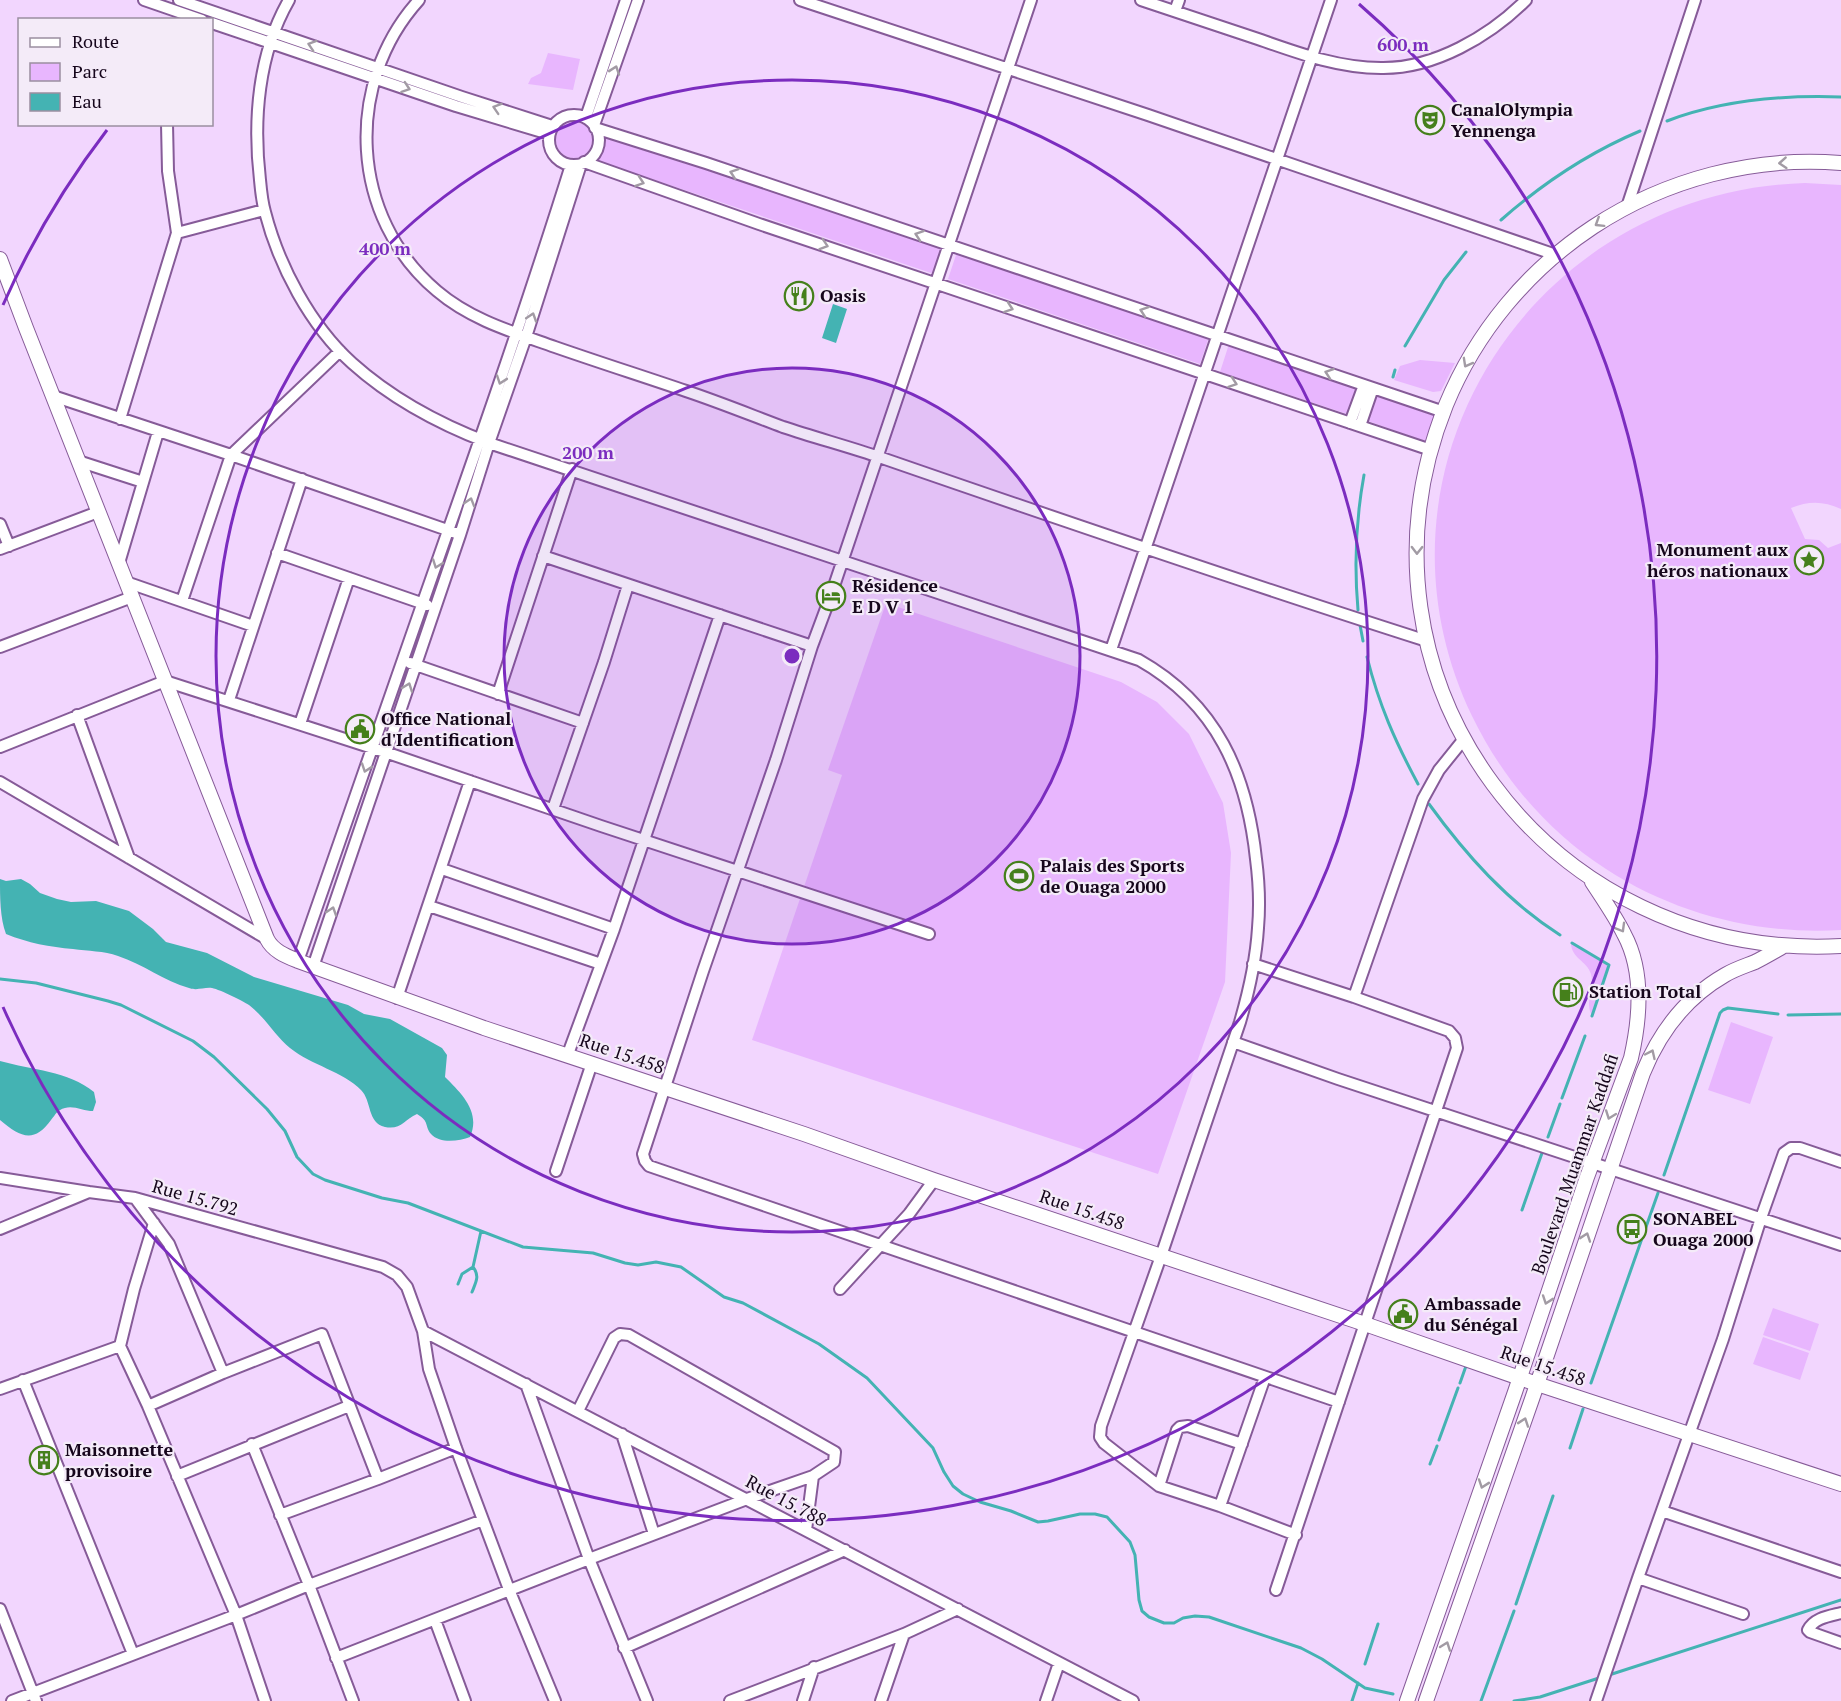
<svg xmlns="http://www.w3.org/2000/svg" width="1841" height="1701" font-family="'PT Serif',serif">
	<style>
		.green { fill: #e8b6fe }
		.water { fill: #44b3b3 }
		.lines { fill: none; stroke-linecap: round; stroke-linejoin: round }
		.stream { stroke: #44b3b3; stroke-width: 3 }
		.minor-casing { stroke: #865b98; stroke-width: 14 }
		.major-casing { stroke: #865b98; stroke-width: 16 }
		.minor { stroke: #fff; stroke-width: 10 }
		.major { stroke: #fff; stroke-width: 14 }
		.oneway { stroke: #a29ba4 }
		.ring { fill: none; stroke: #7b2cbf; stroke-width: 3 }
		.labels { text-anchor: middle; stroke-width: 4.5; stroke-linejoin: round; paint-order: stroke }
		.poi-label { font-size: 18px; font-weight: bold; fill: #16061c; stroke: #f4ebf8; text-anchor: start }
		.street-label { font-size: 18px; fill: #16061c; stroke: #f4ebf8 }
		.centre { fill: #7b2cbf; stroke: #f4ebf8; stroke-width: 3 }
		.ring-label { font-size: 18px; text-anchor: middle; font-weight: bold; fill: #7b2cbf; stroke: #f4ebf8; stroke-width: 4.5; stroke-linejoin: round; paint-order: stroke }
	</style>
	<rect width="100%" height="100%" fill="#f2d6fe"/>
	<path class="green" d="M548,53L580,59L573,90L528,84L531,78L541,73Z
		M556 140a18 18 0 1 1 36 0a18 18 0 1 1-36 0Z
		M606,132L943,246L934,274L601,162L598,161Z
		M1805,183L1841,185V509C1823,501 1809,501 1791,508L1805,539L1819,540L1828,548L1841,543V930C1758,935 1675,914 1606,869C1548,832 1502,778 1472,716C1353,467 1534,191 1805,183Z
		M957,252L1209,337L1200,364L948,279Z
		M1229,344L1359,387L1350,415L1220,372Z
		M1420,360L1455,363L1441,391L1433,392L1394,380L1400,366Z
		M1377,392L1436,413L1426,442L1368,421Z
		M886,603L1121,682L1157,702L1189,734L1223,803L1231,853L1225,982L1158,1174L752,1040L842,775L828,770Z
		M1571,943L1608,966L1592,1016C1584,1001 1595,988 1591,974C1587,961 1571,958 1571,943Z
		M1731,1022L1773,1037L1750,1104L1708,1090Z
		M1773,1308L1819,1324L1810,1351L1763,1335Z
		M1763,1337L1809,1353L1800,1380L1753,1364Z"/>
	<path class="water" d="M833,304L847,309L836,343L822,338Z
		M0,879L6,881L21,879L30,884L40,893L57,899L71,902L96,901L129,911L153,929L166,942L207,953L254,977L348,1005L364,1014L390,1019L442,1048L447,1055L445,1077C462,1094 481,1112 470,1137C459,1141 440,1144 431,1134C424,1125 430,1122 417,1114C404,1120 401,1130 385,1127C367,1123 372,1101 361,1090C344,1072 311,1065 290,1048C275,1036 265,1017 249,1005C241,1000 221,990 212,988C204,987 197,991 189,988C164,981 143,964 118,956C104,951 88,951 73,949C50,947 28,943 6,934C0,918 0,897 0,879Z
		M0,1061C32,1070 68,1071 94,1092L96,1102L93,1111C84,1111 73,1105 65,1108C57,1110 56,1114 51,1120C34,1144 20,1137 0,1120Z"/>
	<g class="lines">
		<path class="stream" d="M1667,121C1722,100 1783,95 1841,97
			M1501,220C1543,183 1588,153 1640,131
			M1405,346L1444,280L1466,252
			M1393,377L1395,370
			M1358,610C1354,565 1356,519 1364,475
			M1360,625L1363,641
			M1367,657C1379,705 1395,741 1418,784
			M1429,804C1466,855 1507,901 1560,935
			M1572,943L1609,965L1592,1016
			M0,979L36,983L108,1001L121,1005L193,1041L214,1057L267,1109L285,1131L297,1157L313,1174L325,1180L382,1198L408,1203L523,1247L593,1253L625,1263L638,1265L656,1262L681,1267L724,1297L743,1303L819,1344L867,1378L933,1448L944,1472L953,1486L963,1494L980,1502L1011,1511L1038,1522L1048,1521L1080,1514H1095L1107,1517L1130,1542L1135,1555L1139,1600L1142,1611L1149,1617L1164,1623H1174L1183,1618L1195,1616L1209,1617L1301,1648L1322,1659L1365,1688L1393,1694
			M1788,1015L1841,1014
			M1562,1098L1585,1036
			M1548,1137L1560,1104
			M1664,1175L1720,1013L1723,1010L1728,1008L1778,1014
			M1522,1210L1542,1153
			M458,1284L462,1274L473,1267
			M472,1292C476,1282 480,1276 473,1267L481,1231
			M1460,1383L1466,1366
			M1591,1383L1658,1193
			M1439,1440L1458,1388
			M1570,1448L1583,1409
			M1430,1464L1437,1446
			M1516,1604L1553,1496
			M1365,1664L1378,1624
			M1609,1675L1841,1600
			M1352,1701L1358,1683
			M1481,1701L1514,1611
			M1514,1701L1540,1697L1599,1678"/>
		<g class="minor-casing">
			<path id="minor" d="M144,0L202,20
				M179,0L462,97L552,126
				M289,0C258,54 253,120 260,180C261,191 262,202 265,212C279,266 310,325 352,363C392,399 439,424 489,443L1139,660C1217,704 1247,774 1256,859C1259,882 1260,905 1258,928C1256,960 1249,991 1240,1022L1161,1256L1101,1426L1100,1437L1104,1443L1159,1486L1220,1506L1296,1535
				M419,0C343,84 350,218 437,291C471,320 513,332 555,347C598,362 642,376 686,391C719,402 751,415 783,427C816,438 850,447 882,458C1064,521 1245,583 1427,641
				M800,0L1148,115L1556,255
				M1031,0L831,595L812,646L776,760L703,971L643,1154L645,1161L649,1166L1339,1402
				M1141,0C1180,13 1219,26 1258,39C1298,53 1338,68 1381,68C1434,69 1490,36 1526,0
				M1175,11L1179,0
				M212,23L456,106L549,134
				M549 140a25 25 0 1 1 50 0a25 25 0 1 1-50 0Z
				M586,117L626,0
				M594,125L638,0
				M595,128L706,163L1444,412
				M584,162L759,224L1431,450
				M1627,207L1695,0
				M177,233L264,210
				M53,396L231,455L456,533
				M120,419L177,233L168,171L167,124
				M1350,423L1364,385
				M1360,426L1373,388
				M78,461L143,482
				M0,524L9,546
				M0,549L98,512
				M277,553L427,605
				M543,556L812,646
				M119,563L158,432
				M126,582L253,626
				M182,601L231,455L340,351
				M0,647L132,597
				M1111,650L1331,0
				M410,663L583,723
				M498,694L572,469
				M229,700L302,479
				M77,715L129,858
				M300,724L349,578
				M0,747L165,681L385,752L601,826L929,934
				M0,782L267,939
				M553,809L604,662L628,585
				M442,869L614,929
				M429,906L601,964
				M298,961C340,842 381,721 423,602C474,457 525,312 571,165
				M1253,964L1354,997L1449,1031L1455,1038L1457,1048L1276,1590
				M313,967L460,535L489,443L526,337L581,164
				M1354,997L1423,799L1439,770L1464,739
				M397,998L470,781
				M1233,1042L1338,1079L1841,1245
				M568,1054L614,929L720,615
				M556,1171L592,1063
				M0,1178L89,1192
				M135,1198L169,1244L223,1373
				M154,1223L134,1289L120,1346L148,1406L236,1615L265,1701
				M0,1229L89,1192L135,1198L383,1267L397,1275L407,1287L423,1331L429,1369L456,1448L510,1592L555,1701
				M840,1289L909,1214L934,1180
				M423,1331L1133,1701
				M23,1380L133,1654
				M526,1384L589,1559L647,1701
				M0,1389L120,1346
				M148,1406L223,1373L322,1334L378,1479L280,1515
				M622,1434L654,1534
				M252,1444L309,1585L353,1701
				M177,1476L349,1406
				M378,1479L456,1448
				M1159,1486L1177,1430L1180,1427L1188,1426L1242,1444
				M1220,1506L1265,1377
				M1662,1511L1841,1572
				M806,1530L813,1476
				M1638,1578L1743,1614
				M0,1609L36,1701
				M1841,1613C1829,1616 1814,1618 1808,1630L1810,1632L1841,1643
				M435,1620L465,1701
				M624,1648L845,1550
				M336,1658L589,1559L747,1499L813,1476L834,1462L835,1452L629,1335L620,1334L614,1338L578,1411
				M12,1701L236,1615L309,1585L483,1520
				M730,1701L904,1634L958,1609
				M803,1701L814,1667
				M881,1701L904,1634
				M1046,1701L1059,1663
				M1596,1701L1638,1578L1723,1339L1761,1218L1784,1153L1791,1148H1800L1841,1162"/>
		</g>
		<g class="major-casing">
			<path id="major" d="M1841,163C1754,156 1666,179 1593,227C1528,270 1476,332 1446,405C1336,679 1550,962 1841,946
				M0,259L26,328L267,939C273,951 286,956 298,961L484,1028L804,1134L934,1180L1365,1324L1537,1384L1841,1484
				M1407,1701L1515,1392L1587,1177L1631,1058C1640,1019 1644,971 1624,934C1615,916 1603,899 1592,882
				M1426,1701L1532,1399L1643,1073C1660,1031 1685,998 1725,975C1735,969 1745,966 1755,962C1765,957 1775,951 1784,946"/>
		</g>
		<use href="#minor" class="minor"/>
		<use href="#major" class="major"/>
	</g>
	<defs><path id="oneway-chevron" d="M-2-3.5L2.5 0L-2 3.5" fill="none" stroke-width="1.6" stroke-linecap="round" stroke-linejoin="round" transform="scale(1.5)"/></defs>
	<g class="oneway">
		<use href="#oneway-chevron" transform="translate(312 45) rotate(-162)"/>
		<use href="#oneway-chevron" transform="translate(615 70) rotate(-71)"/>
		<use href="#oneway-chevron" transform="translate(406 88) rotate(19)"/>
		<use href="#oneway-chevron" transform="translate(497 108) rotate(-162)"/>
		<use href="#oneway-chevron" transform="translate(1783 163) rotate(176)"/>
		<use href="#oneway-chevron" transform="translate(734 173) rotate(-161)"/>
		<use href="#oneway-chevron" transform="translate(640 182) rotate(19)"/>
		<use href="#oneway-chevron" transform="translate(1599 223) rotate(148)"/>
		<use href="#oneway-chevron" transform="translate(919 235) rotate(-161)"/>
		<use href="#oneway-chevron" transform="translate(824 245) rotate(18)"/>
		<use href="#oneway-chevron" transform="translate(1009 308) rotate(19)"/>
		<use href="#oneway-chevron" transform="translate(1144 311) rotate(-161)"/>
		<use href="#oneway-chevron" transform="translate(532 317) rotate(-72)"/>
		<use href="#oneway-chevron" transform="translate(1467 363) rotate(119)"/>
		<use href="#oneway-chevron" transform="translate(1329 373) rotate(-161)"/>
		<use href="#oneway-chevron" transform="translate(501 380) rotate(109)"/>
		<use href="#oneway-chevron" transform="translate(1233 383) rotate(19)"/>
		<use href="#oneway-chevron" transform="translate(470 502) rotate(-73)"/>
		<use href="#oneway-chevron" transform="translate(1417 550) rotate(91)"/>
		<use href="#oneway-chevron" transform="translate(437 564) rotate(110)"/>
		<use href="#oneway-chevron" transform="translate(408 687) rotate(-70)"/>
		<use href="#oneway-chevron" transform="translate(366 768) rotate(109)"/>
		<use href="#oneway-chevron" transform="translate(332 911) rotate(-72)"/>
		<use href="#oneway-chevron" transform="translate(1621 928) rotate(60)"/>
		<use href="#oneway-chevron" transform="translate(1651 1054) rotate(-65)"/>
		<use href="#oneway-chevron" transform="translate(1610 1115) rotate(110)"/>
		<use href="#oneway-chevron" transform="translate(1586 1237) rotate(-71)"/>
		<use href="#oneway-chevron" transform="translate(1547 1300) rotate(109)"/>
		<use href="#oneway-chevron" transform="translate(1524 1422) rotate(-71)"/>
		<use href="#oneway-chevron" transform="translate(1483 1484) rotate(109)"/>
		<use href="#oneway-chevron" transform="translate(1446 1646) rotate(-70)"/>
	</g>
	<circle cx="792" cy="656" r="288" fill="#7b2cbf" fill-opacity=".12"/>
	<g class="ring">
		<circle cx="792" cy="656" r="288"/>
		<circle cx="792" cy="656" r="576"/>
		<path d="M3 305A864 864 0 0 1 107 130M1359 4A864 864 0 1 1 3 1007"/>
	</g>
	<defs>
		<g id="theatre-ring" transform="scale(1.5)"><circle r="9.5" fill="#f4ebf8" stroke="#45801b" stroke-width="1.5"/><path d="M-5-5.5Q0-4 5-5.5V0Q5 5 0 6Q-5 5-5 0ZM-3.3-2.5H-1v1.5H-3.3ZM1-2.5H3.3v1.5H1ZM-2.8 1Q0 5.5 2.8 1Z" fill="#45801b"/></g>
		<g id="restaurant-ring" transform="scale(1.5)"><circle r="9.5" fill="#f4ebf8" stroke="#45801b" stroke-width="1.5"/><path d="M-5-6h1v4h1v-4h1v4h1v-4h1v5L-1.5 .5V6h-2V.5L-5-1ZM5-6V6H3V1.5H1.5Q1.5-4 5-6Z" fill="#45801b"/></g>
		<g id="sight-ring" transform="scale(1.5)"><circle r="9.5" fill="#f4ebf8" stroke="#45801b" stroke-width="1.5"/><path d="M0-6L1.8-2.2L6-1.7L2.9 1.2L3.7 5.4L0 3.3L-3.7 5.4L-2.9 1.2L-6-1.7L-1.8-2.2Z" fill="#45801b"/></g>
		<g id="hotel-ring" transform="scale(1.5)"><circle r="9.5" fill="#f4ebf8" stroke="#45801b" stroke-width="1.5"/><path d="M-6-4.5h1.5V1H6V5H4.5V3h-9V5H-6ZM-4 0a1.8 1.8 0 1 1 3.6 0ZM.5 0V-2.5h3Q6-2.5 6 0Z" fill="#45801b"/></g>
		<g id="civic-ring" transform="scale(1.5)"><circle r="9.5" fill="#f4ebf8" stroke="#45801b" stroke-width="1.5"/><path d="M-.6-6.5H3V-4.5H.6V-3L4-1V1h2V6H-6V1h2V-1L-.6-3ZM-1.2 2.5V6h2.4V2.5Z" fill="#45801b"/></g>
		<g id="stadium-ring" transform="scale(1.5)"><circle r="9.5" fill="#f4ebf8" stroke="#45801b" stroke-width="1.5"/><path d="M0-5a6.5 5 0 1 0 0 10a6.5 5 0 1 0 0-10ZM-3.5-1.8h7v3.6h-7Z" fill="#45801b"/></g>
		<g id="fuel-ring" transform="scale(1.5)"><circle r="9.5" fill="#f4ebf8" stroke="#45801b" stroke-width="1.5"/><path d="M-5.5-6h7V0h2V4h1.3V-2.5L3-4.5l.8-.8L6-3V5H2.5V1h-1V6h-7ZM-4.2-4.7v3.2H.2V-4.7Z" fill="#45801b"/></g>
		<g id="bus-ring" transform="scale(1.5)"><circle r="9.5" fill="#f4ebf8" stroke="#45801b" stroke-width="1.5"/><path d="M-5-6H5V4H4V6H2V4H-2V6H-4V4H-5ZM-3.5-4V0h7V-4ZM-3.5 1.2v1.5H-2V1.2ZM2 1.2v1.5H3.5V1.2Z" fill="#45801b"/></g>
		<g id="building-ring" transform="scale(1.5)"><circle r="9.5" fill="#f4ebf8" stroke="#45801b" stroke-width="1.5"/><path d="M-4-6H4V6H1V3H-1V6H-4ZM-2.5-4.3h1.7v1.8h-1.7ZM.8-4.3h1.7v1.8H.8ZM-2.5-1h1.7V.8h-1.7ZM.8-1h1.7V.8H.8Z" fill="#45801b"/></g>
	</defs>
	<g fill-rule="evenodd">
		<use href="#theatre-ring" x="1430" y="120"/>
		<use href="#restaurant-ring" x="799" y="296"/>
		<use href="#sight-ring" x="1809" y="560"/>
		<use href="#hotel-ring" x="831" y="596"/>
		<use href="#civic-ring" x="360" y="729"/>
		<use href="#stadium-ring" x="1019" y="876"/>
		<use href="#fuel-ring" x="1568" y="992"/>
		<use href="#bus-ring" x="1632" y="1229"/>
		<use href="#civic-ring" x="1403" y="1314"/>
		<use href="#building-ring" x="44" y="1460"/>
	</g>
	<g class="labels">
		<g class="poi-label">
			<text x="1451" y="116">CanalOlympia<tspan x="1451" dy="21">Yennenga</tspan></text>
			<text x="820" y="302">Oasis</text>
			<text x="1788" y="556" text-anchor="end">Monument aux<tspan x="1788" dy="21">héros nationaux</tspan></text>
			<text x="852" y="592">Résidence<tspan x="852" dy="21">E D V 1</tspan></text>
			<text x="381" y="725">Office National<tspan x="381" dy="21">d'Identification</tspan></text>
			<text x="1040" y="872">Palais des Sports<tspan x="1040" dy="21">de Ouaga 2000</tspan></text>
			<text x="1589" y="998">Station Total</text>
			<text x="1653" y="1225">SONABEL<tspan x="1653" dy="21">Ouaga 2000</tspan></text>
			<text x="1424" y="1310">Ambassade<tspan x="1424" dy="21">du Sénégal</tspan></text>
			<text x="65" y="1456">Maisonnette<tspan x="65" dy="21">provisoire</tspan></text>
		</g>
		<g class="street-label">
			<text transform="translate(622 1054) rotate(19)" y="6">Rue 15.458</text>
			<text transform="translate(1575 1164) rotate(-71)" y="6">Boulevard Muammar Kaddafi</text>
			<text transform="translate(195 1198) rotate(16)" y="6">Rue 15.792</text>
			<text transform="translate(1082 1210) rotate(19)" y="6">Rue 15.458</text>
			<text transform="translate(1543 1366) rotate(19)" y="6">Rue 15.458</text>
			<text transform="translate(786 1501) rotate(28)" y="6">Rue 15.788</text>
		</g>
	</g>
	<circle cx="792" cy="656" r="9" class="centre"/>
	<g class="ring-label">
		<text x="1403" y="51">600 m</text>
		<text x="385" y="255">400 m</text>
		<text x="588" y="459">200 m</text>
	</g>
	<rect x="18" y="18" width="195" height="108" fill="#f4ebf8" stroke="#9b8fa0" stroke-width="1.5"/>
	<rect x="30" y="38" width="30" height="9" fill="#ffffff" stroke="#9b8fa0" stroke-width="1.5"/>
	<text x="72" y="48" font-size="18" fill="#16061c">Route</text>
	<rect x="30" y="63" width="30" height="18" fill="#e8b6fe" stroke="#9b8fa0" stroke-width="1.5"/>
	<text x="72" y="78" font-size="18" fill="#16061c">Parc</text>
	<rect x="30" y="93" width="30" height="18" fill="#44b3b3" stroke="#9b8fa0" stroke-width="1.5"/>
	<text x="72" y="108" font-size="18" fill="#16061c">Eau</text>
</svg>
